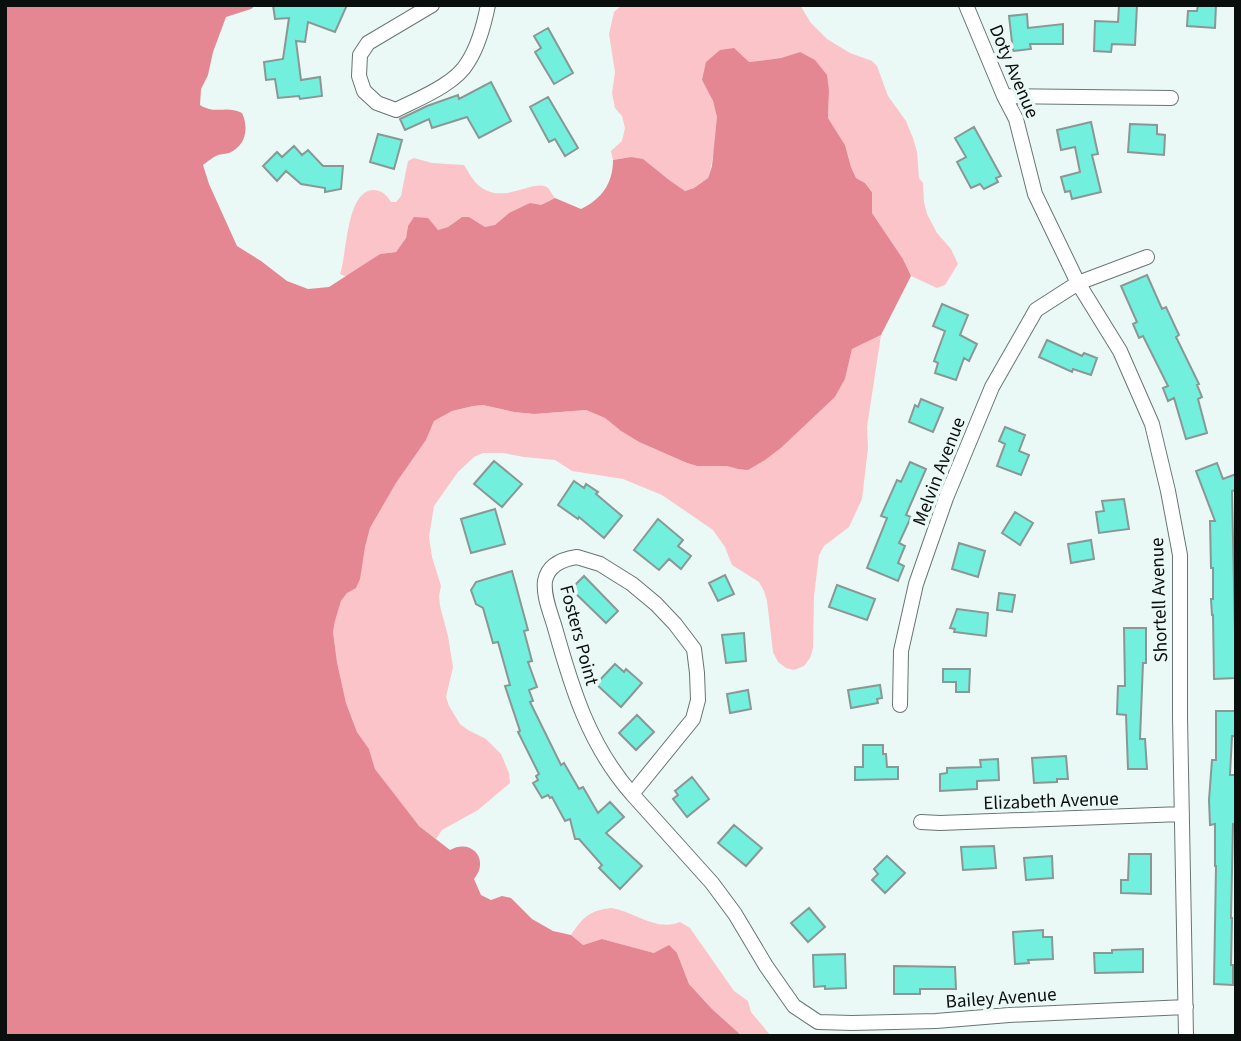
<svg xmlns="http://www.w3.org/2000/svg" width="1241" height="1041" font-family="'Source Sans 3',sans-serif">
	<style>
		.green { fill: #fbc4c9 }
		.water { fill: #e48793 }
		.building { fill: #72efdd; stroke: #899895; stroke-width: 2 }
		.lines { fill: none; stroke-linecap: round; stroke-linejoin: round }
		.minor-casing { stroke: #687573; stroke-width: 16 }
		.minor { stroke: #fff; stroke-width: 14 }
		.labels { text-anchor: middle; stroke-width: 7; stroke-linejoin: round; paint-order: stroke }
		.street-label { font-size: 19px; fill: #0a0f0e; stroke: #eaf9f6 }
	</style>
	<rect width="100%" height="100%" fill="#eaf9f6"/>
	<path class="green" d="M622,5H800L811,23L827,39L850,53L872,61L877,66L888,96L906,121L913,138L917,152L919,178L923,183L924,202L927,214L937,233L951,249L958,264L945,285L937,288L911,276L903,259L872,213V191L865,183L856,178L851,167L845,145L828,118L829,91L800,52L781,58L749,62L702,80C708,91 716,104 717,117C718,130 712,165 708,178L694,188L685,191L631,157L613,160L611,151L622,141L625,128L622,116L615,108L612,93L615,72L609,34L614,12Z
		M414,158L432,163L464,165C468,171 472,179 477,184C502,208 534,177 548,188C549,189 554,197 555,198L541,205L509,213L495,226L485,227L469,217H462L448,227L438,230L408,226L406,238L396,252L380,254L347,277L340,274C347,255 346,191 373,190C382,190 387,195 391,202H396L401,196L408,161Z
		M881,335L867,427L868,448L862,499L849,527L824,546L819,555L814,596L813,648L810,658L804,666L794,670L786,668L778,662L773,652L767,601L764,591L759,582L732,565L725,547L713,530L662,495L623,479L572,471L555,460L524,457L503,453H483L474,457L458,472L434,506L429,537L432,557L441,586L439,596L440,606L448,636L453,667L446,697L449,706L460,724L468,730L486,739L501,754L509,773L510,783L478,810L442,830L436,839L419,826L413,819L375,769L369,749L357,732L346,703L337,662L333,632L335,621L341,601L347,593L365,547L370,528L396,483L426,440L434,421L452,411L473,406L483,405L514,412L534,414L586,410L605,418L621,431L639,442L687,463L697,466H728L738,469L782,447L835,397L845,379L852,349Z
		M612,908C635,912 656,932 680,922L690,928L734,991L748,1001L751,1012L771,1036H742L712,1009L689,984L677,953H654L602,939L583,945L571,935C583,917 590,910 612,908Z"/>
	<path class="water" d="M5,5H256L251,9L226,17L213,52L208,75L201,89L200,105C216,115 226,105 242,113C249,128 246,146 229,153C226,154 221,154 218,155C213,157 207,162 203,165L209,184L237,246L261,261L287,281L308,289L329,287L380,254L396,252L406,238L408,226L414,217L428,218L438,230L448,227L462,217H469L485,227L495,225L509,213L530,203L541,205L555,198L581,209C602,199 613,183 613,160L631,157L643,159L669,180L685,191L694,188L708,178L712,166L717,117L713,101L702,80L706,62L720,50L734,48L749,62L781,58L800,52L815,60L827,75L829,91L828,118L845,145L851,167L856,178L865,183L872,192V213L903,259L911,276L881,335L852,349L845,379L835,397L782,447L765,460L748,470L738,469L727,466H697L687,463L639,442L621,431L605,418L586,410L534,414L514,412L483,405L473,406L452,411L434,421L426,440L396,483L370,528L365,547L360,579L356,588L347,593L341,601L335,621L333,632L337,662L346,703L357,732L369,749L375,769L419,826L450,850C472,838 490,860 474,879L481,895L491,900L502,896L511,898L532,919L553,931L571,935L583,945L602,939L654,953L669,945L677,953L689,984L712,1009L742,1036H5Z"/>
	<path class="building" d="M273,5H347L335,32L308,22L305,42L296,41L301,80L320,77L322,96L300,99L299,96L278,98L275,79L266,80L264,62L283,59L289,18L275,19Z
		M1119,5H1137L1135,45L1112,44L1111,52L1094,51L1095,21L1118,22Z
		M1198,5H1216L1215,28L1187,26L1188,11H1197Z
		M1027,14L1028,28L1063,24V44H1030L1031,49L1013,51L1009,16Z
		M548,28L573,73L554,84L535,52L541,48L534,36Z
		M491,82L511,121L479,138L467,117L432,128L429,119L405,130L400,119L427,106L458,95L459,99Z
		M548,97L578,148L565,156L555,139L549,142L530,107Z
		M1091,122L1098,154L1092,155L1101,192L1072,199L1070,191L1065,192L1061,177L1080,172L1075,147L1061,150L1057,130Z
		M1130,124L1157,125V134L1165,135L1164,155L1128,152Z
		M974,127L1001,176L996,178L998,182L984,189L980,184L971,188L957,162L966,157L955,138Z
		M378,134L402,140L394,169L370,162Z
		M294,146L302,155L308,150L323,166H343L341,189L325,192V188L301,184L286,171L277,181L263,166L277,152L282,157Z
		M1147,275L1162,309L1166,307L1179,335L1176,337L1199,384L1197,385L1202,397L1198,399L1207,433L1186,439L1174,398L1168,401L1163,388L1168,386L1143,336L1139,338L1133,324L1137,322L1121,286Z
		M942,304L968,315L960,335L977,344L969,361L964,358L956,380L935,373L938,363L934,361L945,331L933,326Z
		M1047,340L1082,356L1084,353L1097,358L1091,375L1073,369L1072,372L1039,357Z
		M921,399L943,408L933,432L909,422L915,405L918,407Z
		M1005,427L1025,435L1019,451L1029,455L1021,475L997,466L1005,444L999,441Z
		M494,461L522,484L502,507L474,484Z
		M910,462L926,469L906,515L911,517L899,543L905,546L898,563L904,566L898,581L867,568L887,518L881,516L897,480L901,482Z
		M1217,463L1223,479L1236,474V490L1232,491L1236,678L1214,679L1213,615H1212L1211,599H1213V568H1211L1210,521H1215L1196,471Z
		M574,481L584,488L586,484L598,492L596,494L622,516L604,538L579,517L578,519L558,505Z
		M1124,499L1129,529L1099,533L1096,512L1104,511L1102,501Z
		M495,509L505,544L471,553L461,519Z
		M1015,512L1033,523L1020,545L1002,533Z
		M658,519L683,540L678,546L691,556L681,569L669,559L659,570L634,550Z
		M1091,540L1094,559L1071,563L1068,544Z
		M959,543L985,551L978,577L952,569Z
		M512,571L528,630L524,631L532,661L528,662L537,687L529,690L533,701L530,702L561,765L564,763L579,789L583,787L598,813L610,802L624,817L606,833L642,866L620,889L599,868L602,865L579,839H575L570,819L565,821L552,797L550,798L548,795L542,798L533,783L538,780L536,776L539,774L518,732L520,731L505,686L510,685L498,642L493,643L483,608L476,604L471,590L476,582Z
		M725,575L734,594L718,601L709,583Z
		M584,576L618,611L606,623L571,589Z
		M837,585L875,599L867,620L829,607Z
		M999,593L1015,595L1012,612L997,610Z
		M957,609L988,613L986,636L954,632L955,629L950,628Z
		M1124,628H1146V663H1143L1140,739H1145L1147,769H1128L1126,715L1117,714L1118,686H1125Z
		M744,633L746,661L726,663L722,635Z
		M615,664L624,672L626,669L642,683L621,707L596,684Z
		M943,669H970L969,692H956V682H943Z
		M880,685L882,698L877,699L878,703L851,708L848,690Z
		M748,690L751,709L730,713L727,694Z
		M1216,711H1235L1236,736H1232L1230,775H1236V824H1233L1231,918H1232L1231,965H1233V985L1214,984L1216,866H1215V824L1210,825L1209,800L1212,760H1216Z
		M637,715L654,732L636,750L619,733Z
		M863,745H883V754H886L887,767H898V779L855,780V767H863Z
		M1066,756L1068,779H1057V782L1034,783L1032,758Z
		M998,759L999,780L977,781V789L940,791V774L947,773V768L981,767L980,760Z
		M692,777L709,799L687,817L673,799L678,795L675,791Z
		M734,825L762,848L746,866L718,843Z
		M994,846L996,868L963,870L961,847Z
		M1129,854H1151V894L1121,893V880H1128Z
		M887,856L905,873L885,893L872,880L878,874L874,869Z
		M1052,856L1053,878L1026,880L1024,858Z
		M809,908L825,927L808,942L791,923Z
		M1043,930V937H1052L1053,959L1028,960L1029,963L1015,964L1013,932Z
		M1143,949V972L1095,973L1094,953H1112V950Z
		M845,954L846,988L825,989V986L814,987L813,955Z
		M894,966L955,967L956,989H920V994H894Z"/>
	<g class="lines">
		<g class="minor-casing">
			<path id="minor" d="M432,5L368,43L360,55L359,76L364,91L377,103L396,110C418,99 456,84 468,62C479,45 484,25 488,5
				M966,5L1004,96L1016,119L1035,194L1078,283L1120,351L1152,424L1168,491L1180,555V717L1186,1036
				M1004,96L1171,98
				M577,557L600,564L632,584L656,604L675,624L694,649L697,673L698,700L693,719L632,794C589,745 572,689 555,628C551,614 543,596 545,581C548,565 563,559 577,557Z
				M900,705L901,651L916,584L946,498L992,387L1036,310L1078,283L1147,257
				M632,794L712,883L735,914L766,966L794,1006L818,1022L852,1023L936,1021L1009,1015L1186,1007
				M921,822L940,823L1182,814"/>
		</g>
		<use href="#minor" class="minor"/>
	</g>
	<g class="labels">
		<g class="street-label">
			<text transform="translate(1015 71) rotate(67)" y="7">Doty Avenue</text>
			<text transform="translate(938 471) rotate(-69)" y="7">Melvin Avenue</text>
			<text transform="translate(1158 600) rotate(-92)" y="7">Shortell Avenue</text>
			<text transform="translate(580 635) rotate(75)" y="7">Fosters Point</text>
			<text transform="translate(1051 800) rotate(-2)" y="7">Elizabeth Avenue</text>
			<text transform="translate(1001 997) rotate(-4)" y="7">Bailey Avenue</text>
		</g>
	</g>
	<rect width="1241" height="1041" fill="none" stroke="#0a0f0e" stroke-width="14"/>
</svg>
